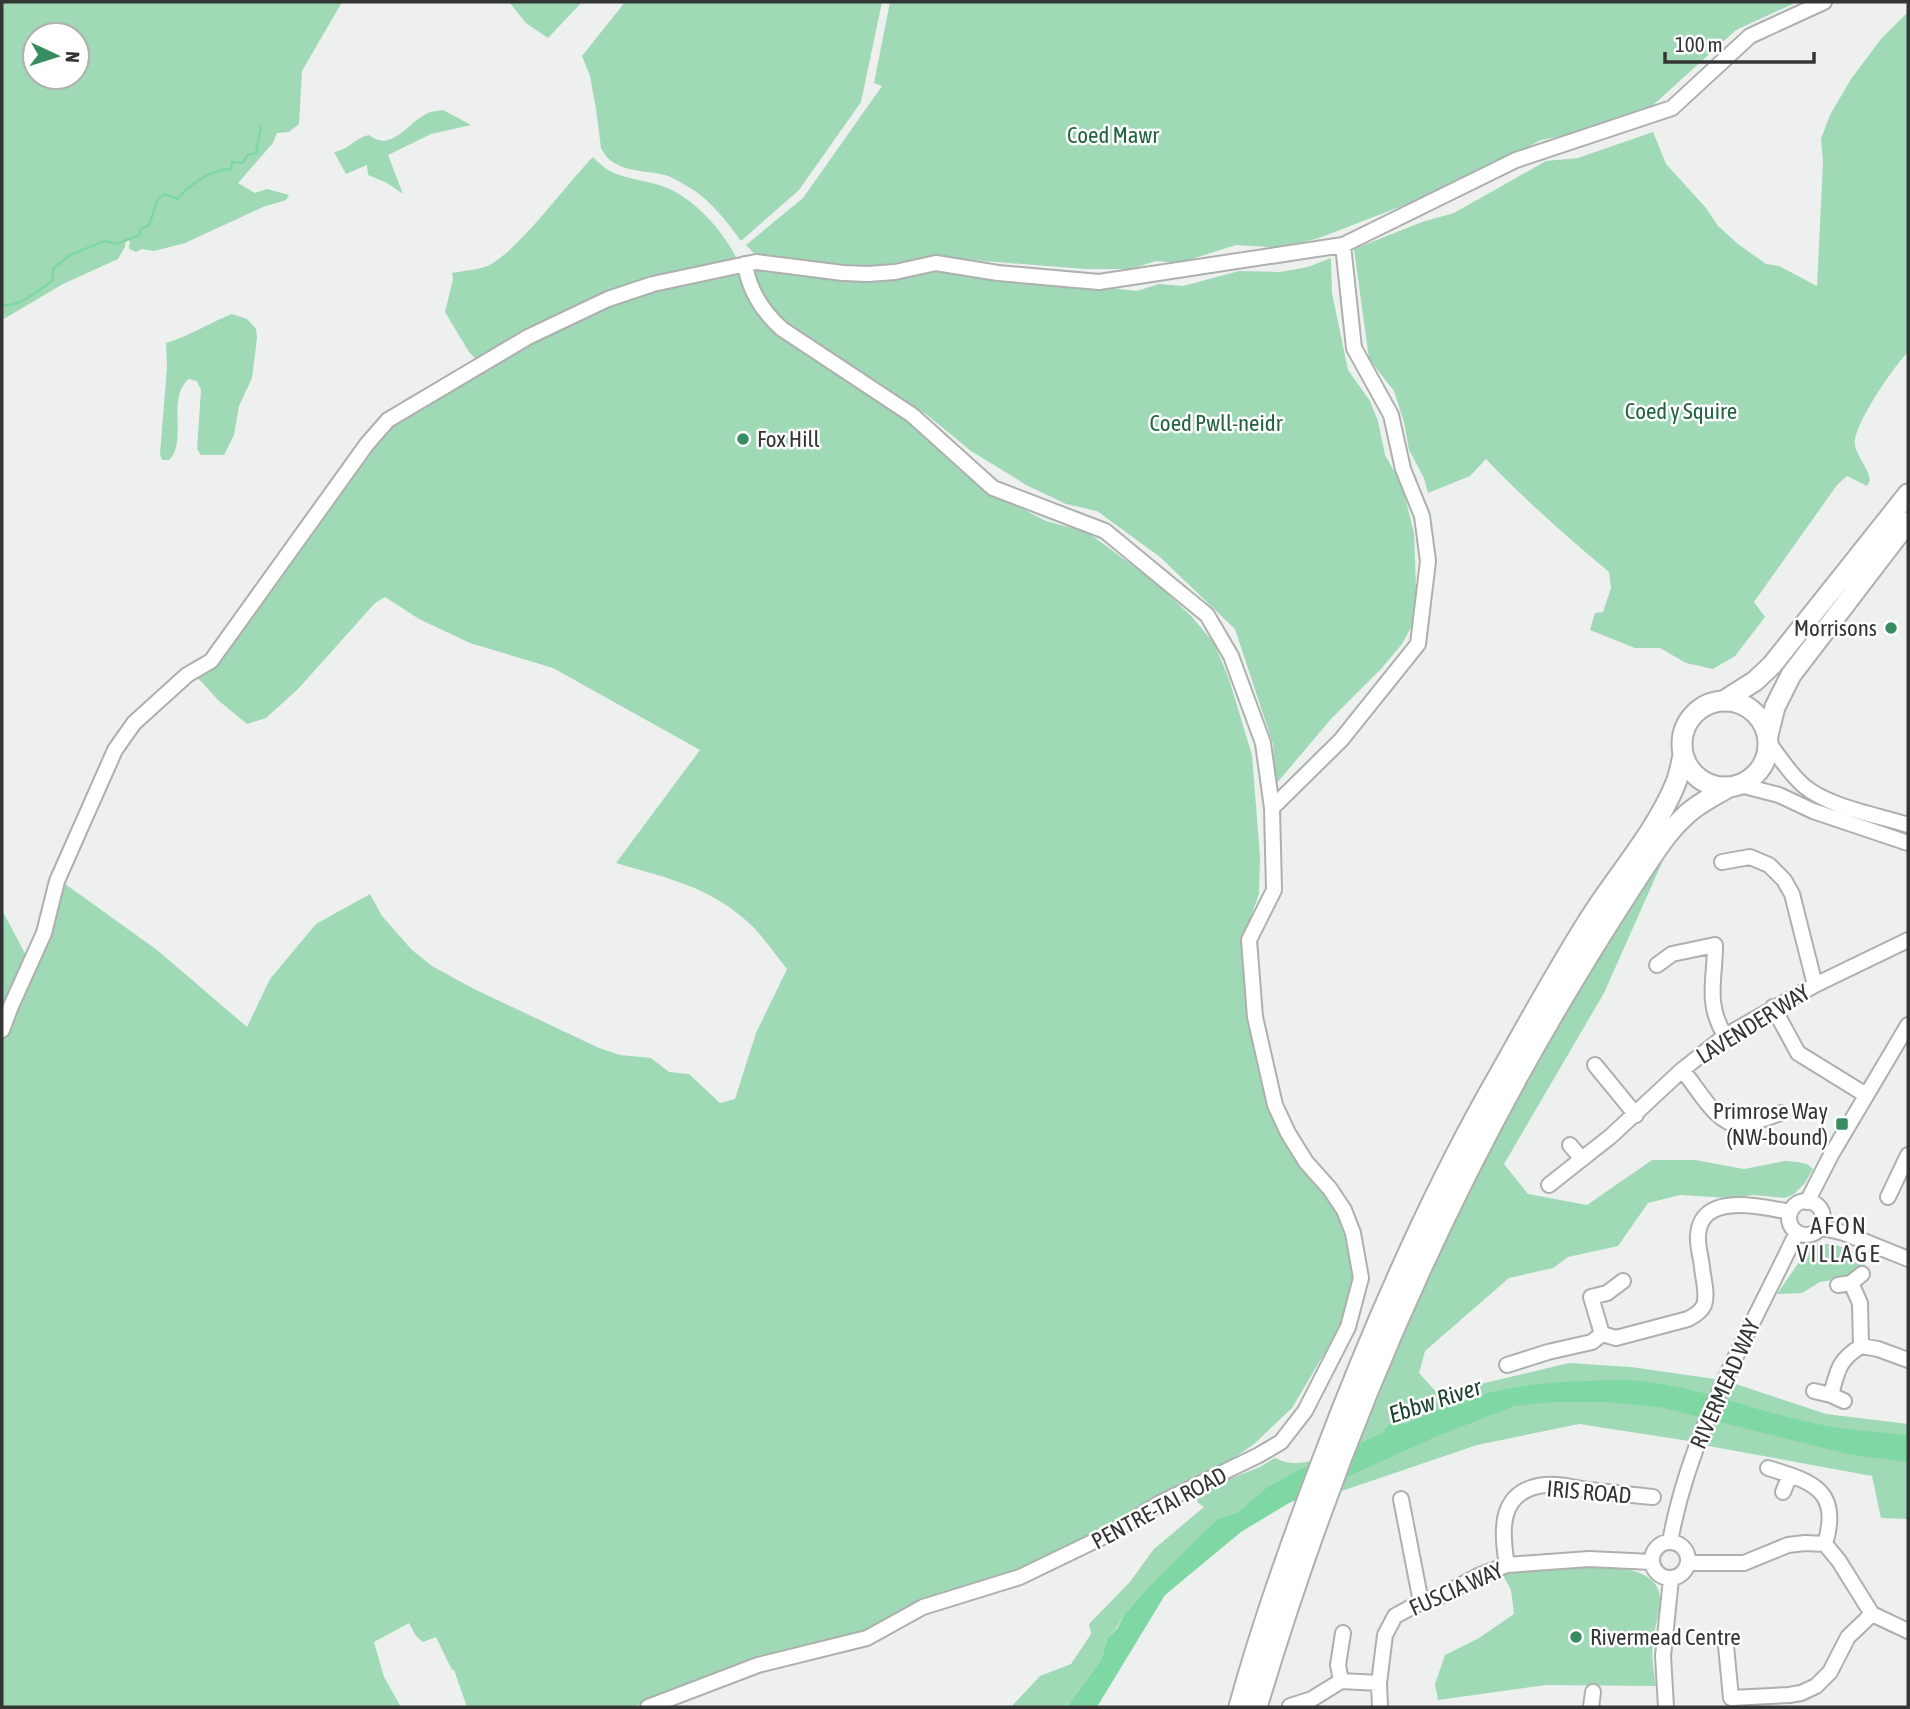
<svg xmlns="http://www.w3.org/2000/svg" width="1910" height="1709" font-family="'Asap Condensed',sans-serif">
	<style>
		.green { fill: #9fd9b6; fill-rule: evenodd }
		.water { fill: #7fd7a4 }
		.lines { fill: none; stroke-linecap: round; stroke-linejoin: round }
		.stream { stroke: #7fd7a4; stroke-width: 2.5 }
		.minor-casing { stroke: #adb0ae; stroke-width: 18 }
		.major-casing { stroke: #adb0ae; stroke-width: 23 }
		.minor { stroke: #fff; stroke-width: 14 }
		.major { stroke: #fff; stroke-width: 19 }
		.poi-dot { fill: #388d60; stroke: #fff; stroke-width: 2.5 }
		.labels { text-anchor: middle; stroke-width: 5; stroke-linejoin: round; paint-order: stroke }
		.park-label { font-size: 23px; fill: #236342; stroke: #fff }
		.poi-label { font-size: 23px; fill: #343635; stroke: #fff; text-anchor: start }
		.street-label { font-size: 23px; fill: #343635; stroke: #fff }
		.neighbourhood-label { font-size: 24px; letter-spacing: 2px; fill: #343635; stroke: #fff }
		.water-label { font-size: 24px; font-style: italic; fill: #1c422d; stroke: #fff }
	</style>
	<rect width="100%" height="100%" fill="#edf0ee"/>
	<path class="green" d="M2,2H342L302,71L299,124L289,132L277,133L273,143L238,183L255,193L267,189L289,195L286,200L263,207L185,243L154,251L142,249L136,252L129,249L130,239L126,240L125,247L118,259L63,284L2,320ZM77,35V77H35V35Z
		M509,2H582L548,38L526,23Z
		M625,2H882L861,102L799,190L741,241C728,223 712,202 692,189C685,185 676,179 668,176C645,169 613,174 601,148L596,109L590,76L582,56Z
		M890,2H1797L1736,30L1652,106L1566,135L1541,140L1446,189L1319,238L1283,248L1236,245L1179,263L1156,261L1131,269H1085L946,258L880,270L766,259L754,253L746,245L803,198L882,86L874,83Z
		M1908,12V352C1894,366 1852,427 1855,445C1857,457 1868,467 1870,480L1867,486L1847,476L1837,485L1754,602L1765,617L1735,656L1713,669L1686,663L1660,648H1635L1590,630L1595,613L1603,612L1611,588L1609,572C1566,536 1524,499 1486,459L1470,476L1428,493L1424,478L1409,450L1404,422L1394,391L1369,359L1354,249L1422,222L1454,213L1546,161L1578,158L1653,132L1666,164L1706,208L1718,226L1738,244L1766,264L1779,266L1817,286L1823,162L1821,139L1830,115L1851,79L1881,39Z
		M443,110L471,125L431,134L388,155L403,194L387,183L368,175L367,165L346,174L334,152C349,150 356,137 369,135C391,153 408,123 426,114C431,111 437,111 443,110Z
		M593,157C598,162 604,168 610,171C627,180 649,180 667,188C696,200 724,232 738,261L674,274L481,359H476L469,352L445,312L453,279L452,273C462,271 475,270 485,267C515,256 567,183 593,157Z
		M1331,258L1332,293L1348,370L1370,401L1378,421L1385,455L1402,485L1414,533L1417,616L1402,644L1381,669L1331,719L1276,784L1273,744L1235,629L1160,557L1097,511L1066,504L1028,486L971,451L927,415L879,383L827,354L772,315L748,272L762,268L958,272L1137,291L1159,284L1183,286L1239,271L1280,272L1308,267Z
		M740,273L763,316L903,414L958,469L986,490L1046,521L1087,532L1155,582L1192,617L1214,643L1229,679L1252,755L1260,856L1259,894L1244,936L1268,1093L1335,1206L1349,1236L1355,1280L1337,1332L1292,1408L1254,1444L1216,1470L1200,1479L1179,1486L1139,1513L1076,1547L866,1634L769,1657L632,1707H467L454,1670H452L436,1637L423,1642L416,1636L409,1623L374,1642L384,1677L401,1707H2V1040L61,881L157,950L247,1027L270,979L316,924L370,894L382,916L412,950L432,966L474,989L599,1048L620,1055L651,1058L669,1072L689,1074L720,1103L735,1099L756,1033L787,969C775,954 763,936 749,923C709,886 666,878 616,863L700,750L553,668L470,643L419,619L385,597L375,603L298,689L266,718L247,724L219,701L197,677L213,667L391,422L527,343L610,302L649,289Z
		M232,314L247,319L256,329L257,338L252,378L239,406L234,435L224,455H201L197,449L201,390L197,381L189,379C166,396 188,443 169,460H162L160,454L167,367L166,343C190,336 209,323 232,314Z
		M1664,858L1604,993L1504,1164L1528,1194L1587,1205L1652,1160H1695L1744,1169L1785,1161L1798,1162L1807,1164L1813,1169L1805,1183L1794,1194L1785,1198L1754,1195L1730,1198L1680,1195L1648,1203L1618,1246L1568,1257L1553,1268L1509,1278L1425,1351L1419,1373L1438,1394L1569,1363L1631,1367L1715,1379L1689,1441L1579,1424L1477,1445L1327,1496L1375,1374L1509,1107L1614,931Z
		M2,910L28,959L2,1021Z
		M1817,1244H1833L1869,1257L1863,1268L1851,1277L1820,1282L1802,1293L1777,1294L1806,1252Z
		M1730,1382L1826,1414L1908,1424V1519L1881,1518L1872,1476L1703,1445Z
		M1331,1455L1267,1487L1238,1512L1217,1519L1149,1586L1124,1615L1116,1629L1108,1637L1101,1660L1067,1707H1011L1040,1676L1071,1664L1091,1634L1089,1624L1129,1583L1154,1549L1204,1507L1197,1502L1199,1491L1260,1467L1275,1458C1295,1468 1311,1461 1331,1455Z
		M1540,1568C1569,1568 1660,1555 1660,1599C1660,1614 1654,1628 1653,1642C1651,1657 1654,1671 1656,1686L1546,1685L1438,1700L1435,1684L1445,1655L1479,1638L1514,1614L1511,1590L1503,1575Z"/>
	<path class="water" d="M1626,1380C1690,1383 1750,1410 1813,1423C1844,1430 1876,1432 1908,1435V1462L1852,1455L1660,1407L1605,1402H1551L1514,1406L1435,1437L1289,1503L1241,1532L1165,1595L1097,1707H1067L1101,1660L1108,1637L1117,1629L1124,1615L1149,1586L1217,1519L1238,1512L1267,1487L1303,1468L1381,1434L1395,1418L1405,1424C1438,1410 1471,1395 1507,1389C1546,1381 1586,1381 1626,1380Z"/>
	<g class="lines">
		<path class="stream" d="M2,305C20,307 38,291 52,281L54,268L70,255L105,241L117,244L139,235L141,229L149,225L158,199L164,194L178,199C190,184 211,169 231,169L232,162L242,163L248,155L256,153L261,127"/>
		<g class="minor-casing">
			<path id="minor" d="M745,264C749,291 762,311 782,329L912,415L993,488L1105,531L1207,615L1231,656L1263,743L1272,808
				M1769,743C1780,758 1790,774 1804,786C1829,807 1877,815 1908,825
				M1740,785L1779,795L1813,811L1908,843
				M1722,862L1750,857L1769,865L1784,880L1792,894L1815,985
				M1657,965L1672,954L1715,945C1715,981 1705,1002 1725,1036
				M1773,1007L1798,1053L1866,1095
				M2,1030L11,1006L44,933L57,881L115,750L134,723L187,675L211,661L367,444L388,420L528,337L608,299L653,284L756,262L843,273L868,274L895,272L936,263L998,273L1099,282L1343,245L1516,160L1672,108L1750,36L1824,2
				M1595,1065L1636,1115
				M1682,1070C1697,1086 1715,1124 1739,1125C1752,1125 1768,1117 1781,1113
				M1570,1145L1581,1158
				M1549,1185L1611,1136L1682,1070L1725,1036L1815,985L1908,940
				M1888,1197L1908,1155
				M1789 1218a17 17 0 1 1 34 0a17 17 0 1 1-34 0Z
				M1807,1202L1831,1155L1908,1025
				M1820,1227L1844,1233L1908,1259
				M1851,1283L1860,1303L1861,1346
				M1838,1285L1851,1283L1862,1274
				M1602,1334L1591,1297L1607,1293L1623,1281
				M1507,1365L1548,1352L1592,1342L1602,1334L1616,1338L1688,1319C1694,1316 1701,1312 1704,1305C1708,1294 1703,1279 1702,1267C1701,1257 1697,1245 1698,1235C1701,1191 1763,1207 1790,1212
				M1814,1391L1831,1395
				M1844,1401L1831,1395C1838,1369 1838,1361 1861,1346L1878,1349L1908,1360
				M1768,1468C1813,1482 1841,1490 1825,1544
				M1783,1492L1790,1475
				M1401,1499L1421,1602
				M1670,1542C1690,1430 1749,1334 1797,1232
				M1652 1560a18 18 0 1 1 36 0a18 18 0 1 1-36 0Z
				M1688,1563H1744L1788,1545L1805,1543L1825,1544L1839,1561L1872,1614L1908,1631
				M1507,1565C1501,1531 1498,1490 1545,1485C1559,1483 1574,1488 1588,1490C1610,1492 1631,1495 1653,1497
				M1726,1646L1731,1698L1789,1695L1801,1693L1816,1686L1830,1672L1848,1637L1872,1614
				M1341,1681L1338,1665L1343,1633
				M1290,1706L1312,1699L1341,1681L1379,1683
				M648,1707L758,1665L867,1638L923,1607L1020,1577L1111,1533L1162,1502L1259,1455L1281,1442L1305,1411L1348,1327L1361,1278L1353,1233L1344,1210L1330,1189L1306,1162L1288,1133L1275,1105L1255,1017L1249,940L1274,890L1272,808L1341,740L1418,644L1428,561L1422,516L1403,469L1391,415L1354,348L1343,245
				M1380,1707L1379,1683L1385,1635L1395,1616L1421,1602L1439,1597L1478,1576L1507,1565L1589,1559L1652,1562
				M1591,1707L1593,1692
				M1666,1707L1663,1656L1671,1579"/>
		</g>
		<g class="major-casing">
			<path id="major" d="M1725,700L1755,681L1772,665L1908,494
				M1682 744a43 43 0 1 1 86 0a43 43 0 1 1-86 0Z
				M1768,735L1775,707L1791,675L1908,522
				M1239,1707C1262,1623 1291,1542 1322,1461C1370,1334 1424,1208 1491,1089C1524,1031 1556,971 1592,915C1619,873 1656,831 1675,785C1679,776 1681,765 1683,755
				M1257,1707C1334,1450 1438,1203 1578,973C1597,941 1617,910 1637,879C1652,857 1665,834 1685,816C1697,804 1714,796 1729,787"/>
		</g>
		<use href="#minor" class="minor"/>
		<use href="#major" class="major"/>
	</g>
	<g class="poi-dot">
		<circle cx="743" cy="439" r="7"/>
		<circle cx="1891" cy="628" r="7"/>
		<rect x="1835" y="1117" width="14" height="14" rx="3.5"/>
		<circle cx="1576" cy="1637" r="7"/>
	</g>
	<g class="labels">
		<g class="park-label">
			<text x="1113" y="143">Coed Mawr</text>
			<text x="1681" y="419">Coed y Squire</text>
			<text x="1216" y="431">Coed Pwll-neidr</text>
		</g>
		<g class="poi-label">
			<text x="757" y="447">Fox Hill</text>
			<text x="1877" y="636" text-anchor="end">Morrisons</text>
			<text x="1828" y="1119" text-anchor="end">Primrose Way<tspan x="1828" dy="26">(NW-bound)</tspan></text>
			<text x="1590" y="1645">Rivermead Centre</text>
		</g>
		<g class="street-label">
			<text transform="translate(1753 1024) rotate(-32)" y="8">LAVENDER WAY</text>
			<text transform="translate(1725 1384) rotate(-66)" y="8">RIVERMEAD WAY</text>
			<text transform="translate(1589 1492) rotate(5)" y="8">IRIS ROAD</text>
			<text transform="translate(1159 1508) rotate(-28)" y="8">PENTRE-TAI ROAD</text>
			<text transform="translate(1456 1589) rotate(-24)" y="8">FUSCIA WAY</text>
		</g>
		<g class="neighbourhood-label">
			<text x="1839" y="1234">AFON<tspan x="1839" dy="28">VILLAGE</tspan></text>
		</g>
		<g class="water-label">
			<text transform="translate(1435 1401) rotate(-18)" y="8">Ebbw River</text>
		</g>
	</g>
	<rect width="1910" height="1709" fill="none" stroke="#343635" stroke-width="7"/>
	<g transform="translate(56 56) rotate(94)"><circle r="33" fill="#ffffff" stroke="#aeafae" stroke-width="2"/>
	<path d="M0-5L12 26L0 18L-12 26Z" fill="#388d60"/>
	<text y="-10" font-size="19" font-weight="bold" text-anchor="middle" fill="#343635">N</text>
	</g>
	<path d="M1665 52v10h149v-10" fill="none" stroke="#343635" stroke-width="3.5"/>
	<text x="1675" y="52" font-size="21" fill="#343635" stroke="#ffffff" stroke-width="5" paint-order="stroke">100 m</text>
</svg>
